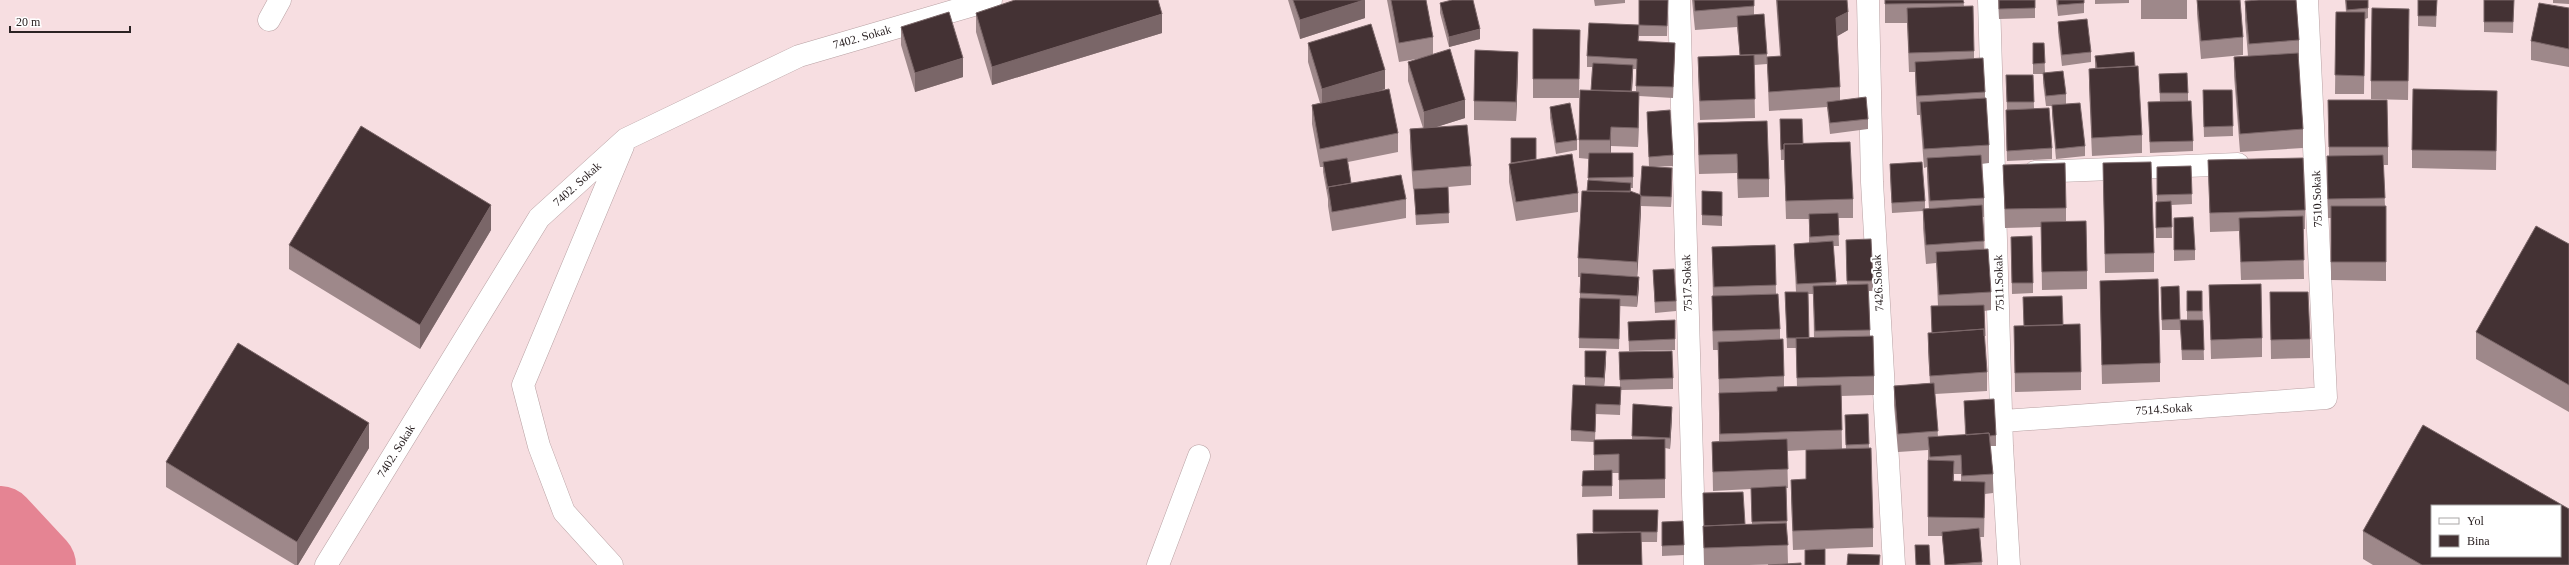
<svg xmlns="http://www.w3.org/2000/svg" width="2569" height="565" font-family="Georgia,serif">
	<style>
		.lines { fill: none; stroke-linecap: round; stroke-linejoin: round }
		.river { stroke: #e58493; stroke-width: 72 }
		.minor-casing { stroke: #b8a1a3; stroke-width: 23 }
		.minor { stroke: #fff; stroke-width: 22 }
		.wall { fill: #9e888a; fill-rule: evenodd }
		.shaded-wall { fill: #7a6668 }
		.building { fill: #443234; stroke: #7a6668; fill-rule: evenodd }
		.labels { text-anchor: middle; stroke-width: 4; stroke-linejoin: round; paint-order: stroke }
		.street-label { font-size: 12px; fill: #2b2223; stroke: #fff }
	</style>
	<rect width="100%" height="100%" fill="#f7dee1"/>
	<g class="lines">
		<path class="river" d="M0,522L40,565"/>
		<g class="minor-casing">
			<path id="minor" d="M1679,0L1695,565
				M1868,0L1872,182L1894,565
				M1989,0L2002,446L2009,565
				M269,20L280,0
				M2035,172L2238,164
				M2003,421L2326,398L2307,0
				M326,565L539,218L626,139L799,56L991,0
				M612,565L564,512L539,446L523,385L623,146
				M1158,565L1199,456"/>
		</g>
		<use href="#minor" class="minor"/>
	</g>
	<path class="wall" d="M1288,0H1365V18L1300,39Z
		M1387,0H1426L1433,37V54L1465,118L1436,127L1471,166V185L1448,187L1449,223L1416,225L1414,189H1413L1410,148V129L1423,128L1408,81V62L1422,58L1399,62Z
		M1594,0H1625V3L1595,6Z
		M1668,0L1667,36H1639L1638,41L1675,53L1673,98L1639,96L1638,147L1611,146V153H1633V188H1631V192L1640,195L1649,167L1647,112L1673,155V166L1651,167L1672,179L1671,207L1641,206L1637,277L1639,287L1637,307L1620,306L1619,349L1579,348L1580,293V277H1578V258L1587,191L1588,180L1589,159L1579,158V140L1591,90L1592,67H1587V56L1639,25ZM1633,69H1636V91H1632Z
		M1692,0H1754V15L1767,54V57L1780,56L1776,0H1847L1848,30L1837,36L1840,87V100L1868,119V129L1830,134L1827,107L1769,111L1767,64L1754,65L1755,118L1700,120L1698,76V57L1740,56L1737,27L1695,30Z
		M1885,0H1963L1964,6L1974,51V59L1985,92V98L1989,145V163L1981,164L1984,198V217H1983L1984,249L1991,292V310L1984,311L1985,336V346L1987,372V391L1935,394L1938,437L1965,435L1964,401L1996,435V446H1990L1993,474V493L1985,494L1984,537H1980L1982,565H1986H1945L1942,536H1928V450L1898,452L1894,405V386L1930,383L1928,352V333H1932L1931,306H1938L1936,263L1926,264L1923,228V211L1892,213L1890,175V164L1925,201V209H1929L1927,177V167L1924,168L1920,115H1917L1915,81V72H1909L1907,23H1885ZM1954,474H1961V482L1954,481Z
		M1998,0H2035V18L1999,19Z
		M2056,0H2084V13L2058,16Z
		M2095,0H2129V3L2095,4Z
		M2141,0H2187V19H2141Z
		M2197,0H2240L2243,37V55L2201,59L2197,14Z
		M2251,0H2296L2299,40V58H2298L2303,129V148L2240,152L2234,76V57L2248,56L2245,20V1H2251Z
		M2345,0H2368V18L2365,19L2364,94H2335L2336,12H2346Z
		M2418,0H2437L2436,27L2418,26Z
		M2484,0H2514L2513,33L2484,32Z
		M2553,0H2569V4L2553,3Z
		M1440,3L1480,39L1449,47L1440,13Z
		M2569,8V67L2531,60V41Z
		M976,13L1162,33L992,85L976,32Z
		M2058,22L2091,52V62L2062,66L2058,32Z
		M901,27L963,77L915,92L901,45Z
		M2409,28L2408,100L2371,99V81Z
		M1533,29L1580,30L1579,98H1533Z
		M1308,43L1385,89L1375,92L1398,133V152L1348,162L1351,183L1406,199V218L1332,231L1328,206V199L1323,172V167H1320L1312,124V105L1320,103L1308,62Z
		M2033,43H2044L2045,73L2066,94V104L2085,146V156L2056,159L2052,116V106H2046L2043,83V74H2033Z
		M2095,56L2142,135V153L2092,156L2089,88V69L2095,68Z
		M1518,71L1516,121L1474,120V101Z
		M2159,74L2188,93V102L2193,141V151L2150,153L2148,102H2160Z
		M2006,75H2033L2034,108L2052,148V159L2007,161L2006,120V110H2007Z
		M2232,90L2233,136L2204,137L2203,101Z
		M2328,100L2388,147V165H2383L2385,206H2386V281L2331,280V218H2328L2327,175V156H2329Z
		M1550,107L1577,140V150L1556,154L1550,118Z
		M2497,110L2496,170L2412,168V150Z
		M1780,119L1803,144L1853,199V218H1838L1839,246H1833L1836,285H1847L1846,240L1873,281V291H1869L1870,336L1874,376V395L1841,396L1842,449H1846L1845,415L1868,414L1869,448L1873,528V547L1793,550L1791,499V480L1806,479V450L1787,451L1788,488H1786L1788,564L1748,565H1704L1703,526L1752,524L1751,489L1713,491L1712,442L1719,441V393L1718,350H1713L1712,315V296H1713L1712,266V247L1775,245L1776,294L1780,329V339L1784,376V387H1797L1796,348H1787L1785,292H1796L1794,254V244L1809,243V219H1786L1784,160H1781ZM1808,294H1813L1814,338H1809Z
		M1698,123L1769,179V197L1738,198L1737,173L1699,174L1698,142Z
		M1536,159L1578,193V212L1516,221L1509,182V164Z
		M2208,160L2305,210V229H2303L2304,279L2241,280L2239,231L2210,232Z
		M2103,163L2154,253V272L2105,273Z
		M2003,165L2066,208V221L2087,271V289L2042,290L2041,227L2005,228Z
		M2191,166L2192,204L2171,205L2172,238H2156V202H2157V167Z
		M1702,191L1722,192V226L1702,225Z
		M2174,218L2195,250V260L2174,261Z
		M491,230L420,349L289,269V245Z
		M2011,237L2033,283V293L2012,294Z
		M2569,244V412L2476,359V332Z
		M1653,270L1676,301V311L1655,313Z
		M2100,281L2160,363V382L2102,384L2100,300Z
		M2209,285L2262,338V357L2211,359Z
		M2187,291H2202L2204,360H2182L2180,320H2187Z
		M2270,292L2310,339V358L2271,359Z
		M2023,297L2063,325L2081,372V390L2015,392L2014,326H2024Z
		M2161,297L2180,319V330H2162Z
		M1628,322L1675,339V350L1629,351Z
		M1585,351L1606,362L1604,386L1620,387L1619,352L1673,378V389L1621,390L1620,415L1596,414L1595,440L1632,439L1633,404L1672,417L1670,449L1665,448V498L1619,499V473H1612V496L1582,497L1583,471H1594V442L1571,441V430L1585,386Z
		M369,448L298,565H295L166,487V462Z
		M1593,510H1658L1657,542H1641L1642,565H1578L1577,534L1593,533Z
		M1662,522L1684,545V555L1662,556Z
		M2363,531L2569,565H2373L2363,559Z"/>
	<path class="shaded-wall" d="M1365,0V18L1300,39V20Z
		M1848,12V30L1836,37V18Z
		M1162,14V33L992,85V67Z
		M1480,29V39L1449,47V37Z
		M1518,52V71L1516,121V102Z
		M963,58V77L915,92V73Z
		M1633,65V76L1631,105V94Z
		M1385,70V89L1322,108V89Z
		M1639,92V110L1638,147V128Z
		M1465,100V118L1424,131V112Z
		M1611,127V146L1610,159V140Z
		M1672,168V179L1671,207V197Z
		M1641,195V214L1637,281V262Z
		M491,205V230L420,349V325Z
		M1639,277V287L1637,307V296Z
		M1606,351V362L1604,388V378Z
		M1672,407V417L1670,449V438Z
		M369,423V448L298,565H297V542Z
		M1954,461V480L1953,500V481Z"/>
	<path class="building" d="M1015,0H1158L1162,14L992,67L976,13Z
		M1293,0H1364L1300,20Z
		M1391,0H1426L1433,37L1399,43Z
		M1452,0H1473L1480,29L1449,37L1440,3Z
		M1639,0H1668L1667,26L1639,25L1638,41L1675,43L1673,87L1636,86L1637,59L1587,56L1589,23L1639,25Z
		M1694,0H1754V6L1695,11Z
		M1777,0H1847L1848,12L1836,18L1840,87L1769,92L1767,57L1781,56Z
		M1885,0H1963L1964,3L1885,4Z
		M1999,0H2035V8L1999,9Z
		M2058,0H2084V3L2058,5Z
		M2197,0H2240L2243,37L2201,41Z
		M2259,0H2296L2299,40L2249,44L2245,1Z
		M2346,0H2368V8L2347,10Z
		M2418,0H2437L2436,16H2418Z
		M2484,0H2514L2513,22H2484Z
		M2539,3L2569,8V49L2531,41Z
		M1973,6L1974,51L1909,53L1907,8Z
		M2372,8L2409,9L2408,81H2371Z
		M949,12L963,58L915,73L901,27Z
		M2336,12H2365L2364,76L2335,75Z
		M1764,14L1767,54L1740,55L1737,16Z
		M2087,19L2091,52L2062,55L2058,22Z
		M1371,24L1385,70L1322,89L1308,43Z
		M1533,29L1580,30L1579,79H1533Z
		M2033,43H2044L2045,63L2033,64Z
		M1450,49L1465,100L1424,112L1408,62Z
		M1475,50L1518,52L1516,102L1474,101Z
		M2134,52L2135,66L2097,68L2095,56Z
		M2298,53L2303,129L2240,134L2234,57Z
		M1754,55L1755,99L1700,101L1698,57Z
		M1983,58L1985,92L1917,96L1915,62Z
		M1593,63L1633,65L1631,91L1591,90Z
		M2138,66L2142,135L2092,138L2089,69Z
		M2063,71L2066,94L2046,96L2043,73Z
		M2187,73L2188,93H2160L2159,74Z
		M2006,75H2033L2034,102H2007Z
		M1389,89L1398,133L1320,149L1312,105Z
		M2413,89L2497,91L2496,151L2412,150Z
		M1580,90L1639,92L1638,128L1611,127L1610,140H1579Z
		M2203,90H2232L2233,126L2204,127Z
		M1866,97L1868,119L1830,123L1827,102Z
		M1986,98L1989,145L1924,149L1920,102Z
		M2328,100H2387L2388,147H2329Z
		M2191,101L2193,141L2150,142L2148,102Z
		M1570,103L1577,140L1556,143L1550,107Z
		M2080,103L2085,146L2056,149L2052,105Z
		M2049,108L2052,148L2007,151L2006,110Z
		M1670,110L1673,155L1649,157L1647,112Z
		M1780,119H1802L1803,144H1784V149L1781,150Z
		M1767,121L1769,179H1738L1737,154L1699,155L1698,123Z
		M1467,125L1471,166L1413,171L1410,129Z
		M361,126L491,205L420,325L289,245Z
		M1511,138H1536V159L1511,163Z
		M1850,142L1853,199L1786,201L1784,144Z
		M1589,153H1633V177L1588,178Z
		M1572,154L1578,193L1516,202L1509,164Z
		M1981,155L1984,198L1930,201L1927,158Z
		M2383,155L2385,198L2328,199L2327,156Z
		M1347,158L1351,183L1328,187V189L1323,162Z
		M2303,158L2305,210L2210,213L2208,160Z
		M1922,162L1925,201L1892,203L1890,164Z
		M2151,162L2154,253L2105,254L2103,163Z
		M2065,163L2066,208L2005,209L2003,165Z
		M1642,166L1672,168L1671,197L1641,196L1640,195Z
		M2191,166L2192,194L2157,195V167Z
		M1401,175L1406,199L1332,212L1328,187Z
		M1588,180L1631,183L1630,192L1587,191Z
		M1448,187L1449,213L1416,215L1414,189Z
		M1582,191H1630L1641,195L1637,262L1578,258Z
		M1702,191L1722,192V216L1702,215Z
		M2171,201L2172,227L2156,228V202Z
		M1982,205L1984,241L1926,245L1923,209Z
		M2331,206H2386V262H2331Z
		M1838,213L1839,235L1810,237L1809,214Z
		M2303,216L2304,260L2241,262L2239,218Z
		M2193,217L2195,250H2174V218Z
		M2086,221L2087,271L2042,272L2041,222Z
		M2536,226L2569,244V385L2476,332Z
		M2032,236L2033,283H2012L2011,237Z
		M1871,239L1873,281H1847L1846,240Z
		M1833,241L1836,282L1797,284L1794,244Z
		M1775,245L1776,285L1714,287L1712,247Z
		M1988,249L1991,292L1939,295L1936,252Z
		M1674,269L1676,301L1655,302L1653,270Z
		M1581,273L1639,277L1637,296L1580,293Z
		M2158,279L2160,363L2102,365L2100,281Z
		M1868,284L1870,330L1815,331L1813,286Z
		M2261,284L2262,338L2211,340L2209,285Z
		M2179,286L2180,319L2162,320L2161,287Z
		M2187,291H2202V311H2187Z
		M1785,292H1808L1809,338H1787Z
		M2270,292H2308L2310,339L2271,340Z
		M1778,294L1780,329L1713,331L1712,296Z
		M2062,296L2063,325L2024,326L2023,297Z
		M1580,298L1620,299L1619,339L1579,338Z
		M1984,305L1985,336H1984V329L1932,333L1931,306Z
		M1675,320V339L1629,341L1628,322Z
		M2180,320H2203L2204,350H2182Z
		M2080,324L2081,372L2015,373L2014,326Z
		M1984,329L1987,372L1930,376L1928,333Z
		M1873,336L1874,376L1797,378L1796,338Z
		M1783,339L1784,376L1719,379L1718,342Z
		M238,343L369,423L297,542L166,462Z
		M1585,351H1606L1604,378L1585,377Z
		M1672,351L1673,378L1620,380L1619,352Z
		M1934,383L1938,431L1898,434L1894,386Z
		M1573,385L1621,387L1620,405L1596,404L1595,432L1571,430Z
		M1841,385L1842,430L1720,434L1719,393L1777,391V387Z
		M1994,399L1996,435L1990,436L1989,433L1966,435L1964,401Z
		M1633,404L1672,407L1670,438L1632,436Z
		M1868,414L1869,444L1846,445L1845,415Z
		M2423,425L2569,509V565H2422L2363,531ZM2432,506H2560V556H2432Z
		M1989,433L1993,474L1962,476L1961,455L1930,457L1928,437Z
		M1665,439V479L1619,480V454L1594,455V440Z
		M1787,439L1788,469L1713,472L1712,442Z
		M1871,448L1873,528L1793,531L1791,480L1806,479V450Z
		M1928,460L1954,461L1953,481L1985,482L1984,518L1928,517Z
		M1612,470V486H1582L1583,471Z
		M1786,486L1787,521L1752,522L1751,488Z
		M1743,492L1745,524L1704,526L1703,493Z
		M1593,510H1658L1657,532H1593Z
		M1683,521L1684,545L1662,546V522Z
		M1786,523L1788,545L1704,548L1703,526Z
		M1979,528L1982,562L1945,565L1942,532Z
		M1641,532L1642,565H1578L1577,534Z
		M1915,545H1929L1930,565H1916Z
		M1825,549V565H1805V550Z
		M1848,554L1880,555L1879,565H1847Z
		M1801,563V565H1768Z"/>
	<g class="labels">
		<g class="street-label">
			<text transform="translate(862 37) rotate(-16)" y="4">7402. Sokak</text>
			<text transform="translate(577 184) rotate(-42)" y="4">7402. Sokak</text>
			<text transform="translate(2317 199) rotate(-92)" y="4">7510.Sokak</text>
			<text transform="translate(1687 283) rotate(-92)" y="4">7517.Sokak</text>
			<text transform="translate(1878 283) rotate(-93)" y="4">7426.Sokak</text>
			<text transform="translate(1999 283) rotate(-92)" y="4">7511.Sokak</text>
			<text transform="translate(2164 409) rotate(-4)" y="4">7514.Sokak</text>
			<text transform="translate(396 451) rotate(-58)" y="4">7402. Sokak</text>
		</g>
	</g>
	<rect x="2431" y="505" width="130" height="52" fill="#ffffff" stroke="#aaa7a7"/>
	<rect x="2439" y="518" width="20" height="6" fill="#ffffff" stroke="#aaa7a7"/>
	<text x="2467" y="525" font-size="12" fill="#2b2223">Yol</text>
	<rect x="2439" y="535" width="20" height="12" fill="#443234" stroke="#aaa7a7"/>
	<text x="2467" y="545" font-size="12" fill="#2b2223">Bina</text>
	<path d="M10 26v6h120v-6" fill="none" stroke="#2b2223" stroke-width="2"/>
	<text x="16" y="26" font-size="12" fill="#2b2223" stroke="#ffffff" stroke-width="3" paint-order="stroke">20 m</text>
</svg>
